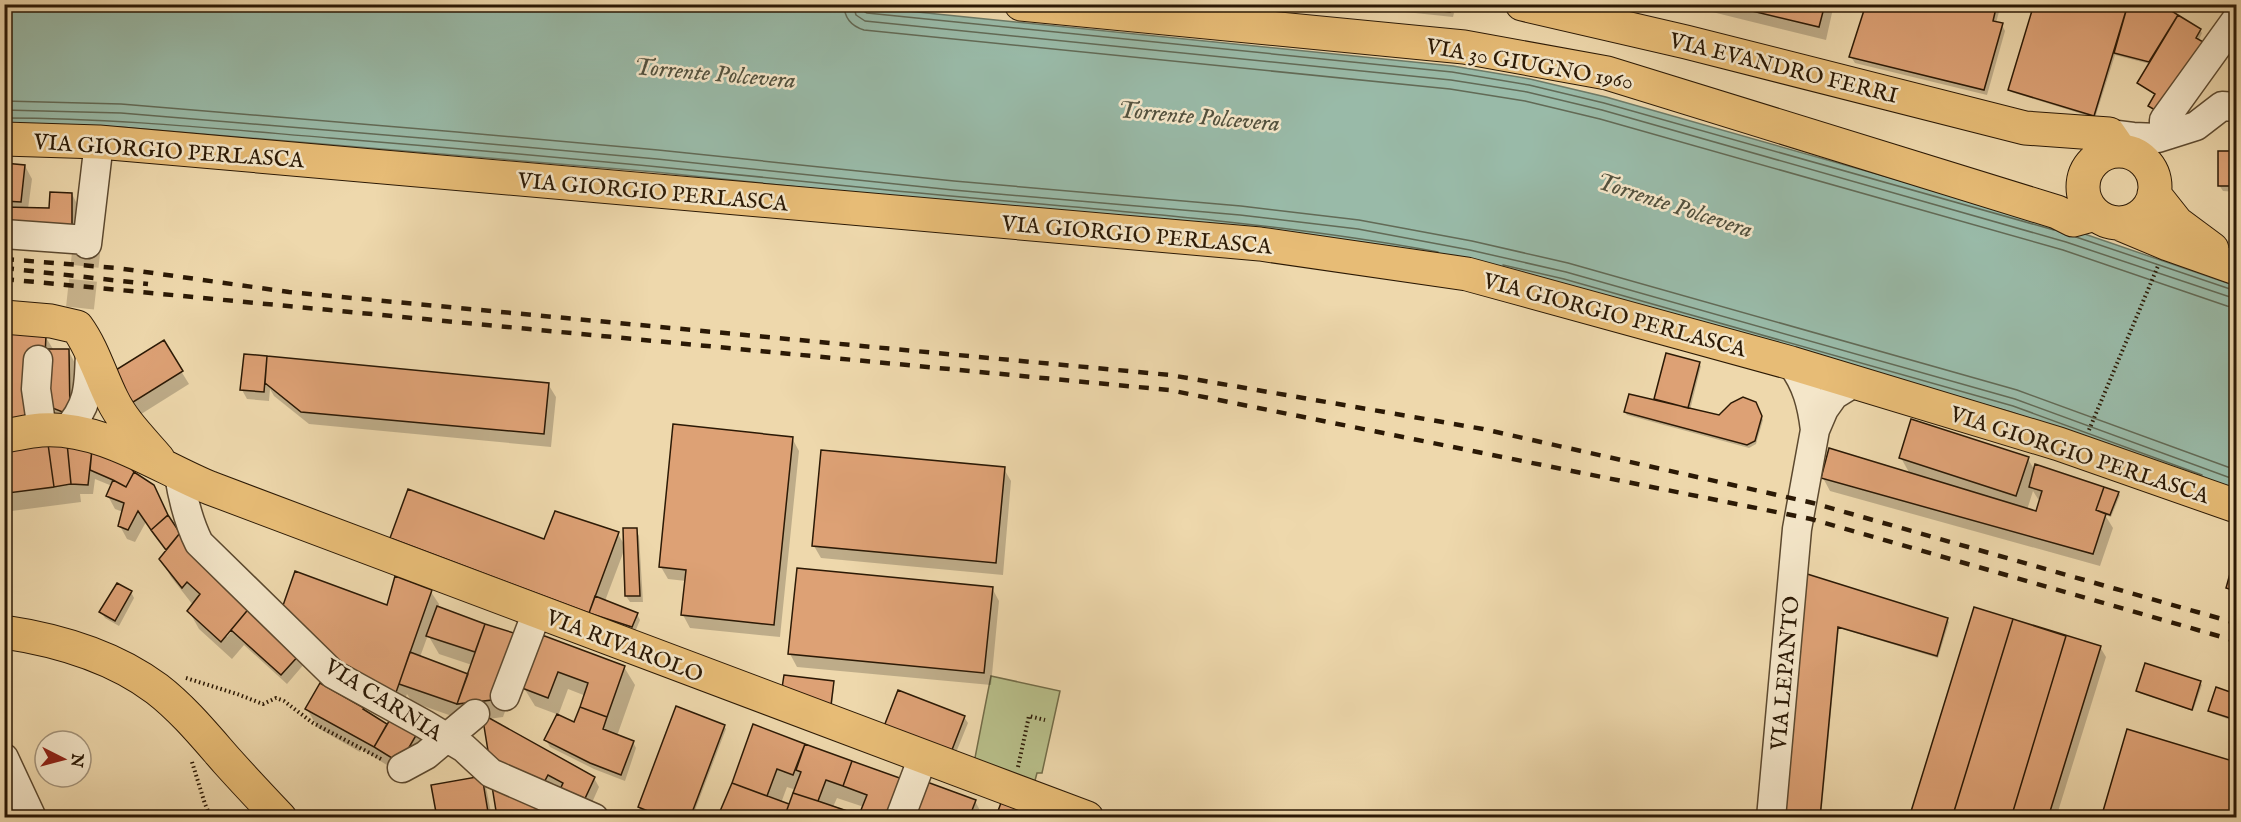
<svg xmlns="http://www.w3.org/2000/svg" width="2241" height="822" font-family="'IM FELL English',serif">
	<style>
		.green { fill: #b8bf8a; stroke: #726c48; stroke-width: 1.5 }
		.water { fill: #99baa8; stroke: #6d7a67; stroke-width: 1.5 }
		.shadow { fill: #0003; fill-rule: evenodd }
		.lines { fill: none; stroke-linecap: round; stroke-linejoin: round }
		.shore { stroke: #626a56; stroke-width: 1.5 }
		.building { fill: #dda175; stroke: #2b1905; stroke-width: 1.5 }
		.minor-tunnel { stroke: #c7b28b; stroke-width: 28; stroke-dasharray: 28 14; stroke-linecap: butt }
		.minor-casing { stroke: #5c492f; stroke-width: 31 }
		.major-casing { stroke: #2b1905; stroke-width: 35 }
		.highway-casing { stroke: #2b1905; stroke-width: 35 }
		.path { stroke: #2b1905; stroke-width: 4; stroke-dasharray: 1.5 3; stroke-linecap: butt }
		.minor { stroke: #f4e6c9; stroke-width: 28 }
		.major { stroke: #e7bc76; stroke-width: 33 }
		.highway { stroke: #e7bc76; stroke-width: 33 }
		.rail { stroke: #2b1905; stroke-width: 4.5; stroke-dasharray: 10 10; stroke-linecap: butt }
		.labels { text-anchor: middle; stroke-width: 5; stroke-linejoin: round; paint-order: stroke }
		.street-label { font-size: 22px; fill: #2b1905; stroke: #f4e6c9 }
		.water-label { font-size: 24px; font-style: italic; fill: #52513e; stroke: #f4e6c9 }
	</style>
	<rect width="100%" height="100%" fill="#eed8ac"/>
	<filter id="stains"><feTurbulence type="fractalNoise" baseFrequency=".00333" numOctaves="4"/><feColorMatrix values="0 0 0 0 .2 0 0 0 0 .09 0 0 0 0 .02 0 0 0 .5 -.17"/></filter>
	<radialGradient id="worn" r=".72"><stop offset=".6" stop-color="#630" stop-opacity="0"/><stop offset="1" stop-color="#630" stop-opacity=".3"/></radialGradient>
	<path class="green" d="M991,676L1060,691L1042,773H1037L1033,788L973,768Z"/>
	<path class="water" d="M5,4H838L1453,66L1530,79L1606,97L2070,229L2236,286V494L2011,412L1563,285L952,203L655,172L120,127L5,123Z"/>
	<path class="shadow" d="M1298,4H1317V6Z
		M1329,4H1447L1454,13L1453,17Z
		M1680,4H1834L1826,40Z
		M1868,4H2001L1996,23L2002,25L2005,31L1987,95L1855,63L1851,57Z
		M2035,4H2161L2200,30L2202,33L2164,116L2150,106L2156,96L2139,83L2150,64L2115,55L2095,118L2011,92L2009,90Z
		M2236,44V58L2232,51Z
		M2220,152L2236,153V192L2223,191L2219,185Z
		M4,164L25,166L32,179L28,209L50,210L72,194L77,204V241L4,238Z
		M45,336L53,349L68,350L78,369L79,432L57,423L40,368Z
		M163,342L189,384L138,416L113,373Z
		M245,355L548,384L556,397L551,447L309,424L274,396L270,389L269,401L247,399L242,390Z
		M1667,355L1699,364L1701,366L1690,410L1720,416L1757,406L1763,420L1756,444L1749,448L1627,415L1625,412L1655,401Z
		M792,438L799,451L780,637L690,628L683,615L686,581L668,579L661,567Z
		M4,450H92L171,522L192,554L305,663L287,684L244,645L232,659L199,629L189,611L193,605L171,577L161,559L168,550L160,541L159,542L146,522L135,542L127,539L120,526L123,512L115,509L108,496L112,486L95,479L93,494H80L81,502L4,512ZM248,611L227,637L225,635Z
		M1901,458L2028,459L2035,471L2118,493L2120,495L2111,517L2105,515L2113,528L2100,566L1830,491L1823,478L1910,474ZM2033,491L2038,499L2041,500L2037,513L2027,510Z
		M1004,469L1011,481L1003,575L821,558L814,546Z
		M636,530L639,536L643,602H630L626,596L625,548L605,601L637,614L640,620L635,632L399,551L392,538L545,541L618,534L625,546Z
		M2236,558V593L2229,590L2227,588Z
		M1806,575L1947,620L1949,622L1938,658L1839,628L1821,818H1782Z
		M992,588L999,601L991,685L797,667L790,654Z
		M131,592L134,598L119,626L105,618L101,612Z
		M431,592L439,604L438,608L515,635L526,654L503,717L488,719L594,778L599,787L586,816L563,788L553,783L547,797L484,720L469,722L412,702L407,694L400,713L382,704L388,607ZM428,635L439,654L472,665L469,676L420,657Z
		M543,637L624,667L635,685L617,736L633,742L636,748L625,781L594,769L550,747L546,740L559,715L535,706L524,688ZM568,689L586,696L575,724L558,716Z
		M2100,647L2106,657L2056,818H1911Z
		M833,682L834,685L832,707L785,690Z
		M2200,683L2202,685L2193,711L2139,693L2137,691Z
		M2217,689L2236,695V722L2211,713L2209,710Z
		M307,709L365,712L387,726L417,733L427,751L411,780L361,749L360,752L318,728Z
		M964,717L968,723L953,760L888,735Z
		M724,726L726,729L692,818H662L641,809L639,807Z
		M754,726L907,782L912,818H720ZM787,787L796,790L790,806L781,803ZM837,798L864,807L860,816L833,807Z
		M2128,731L2236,763V818H2102Z
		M481,777L486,787L492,818H439Z
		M975,801L984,818H916Z"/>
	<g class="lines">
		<path class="shore" d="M844,4C844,18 851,26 864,30L1450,89L1525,101L1600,119L2063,250L2227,306L2236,308
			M853,4L856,15L865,21L1451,80L1527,92L1602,110L2066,242L2236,299
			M860,4L862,10L867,13L1452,72L1529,85L1604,103L2054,230
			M4,101L121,104L457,132L658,150L954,181L1241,206L1359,220L1472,241L1568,263L2017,390L2236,470
			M4,110L121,113L457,141L657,159L953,190L1240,215L1358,229L1470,250L1566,272L2015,399L2236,480
			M4,118C113,118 221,129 330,138C503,152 676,168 848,186C1045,207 1243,216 1438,252
			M2076,237L2236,291
			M1503,265L1564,279L2013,406L2202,475"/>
	</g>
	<path class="building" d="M1380,4H1450L1452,6L1450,12Z
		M1723,4H1825L1819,27Z
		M1866,4H1997L1993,21L2003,23L1984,90L1849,57Z
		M2034,4H2128L2094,116L2008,90Z
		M2128,4H2161L2178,15L2149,62L2114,53Z
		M2178,15L2201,29L2196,38L2205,43L2162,114L2148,106L2155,94L2137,83Z
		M2218,151H2236V186H2218Z
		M4,163L25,165L21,202L4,201Z
		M50,192L72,193V232L4,229V207L49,208Z
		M4,331L46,335L45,356L29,419L4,423Z
		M164,340L183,371L130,404L111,373Z
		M45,349H69L70,415L45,405Z
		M1666,353L1700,362L1688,408L1654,399Z
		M244,354L267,356L264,392L240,390Z
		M267,356L549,383L544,434L301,412L265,383Z
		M1629,394L1719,415L1731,403L1743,397L1756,402L1762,416L1755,441L1747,445L1624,412Z
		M1911,419L2029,457L2016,496L1899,458Z
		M673,424L793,437L774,625L681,615L686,570L659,567Z
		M67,443L92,449L88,485L71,484Z
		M67,443L71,484L54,487L48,444Z
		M48,444L54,487L8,493L4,448Z
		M1829,448L2036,511L2042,491L2029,487L2035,464L2104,487L2096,510L2106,514L2093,554L1821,478Z
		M92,449L124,461L134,472L126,487L113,480L90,470Z
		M821,450L1005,467L996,563L812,546Z
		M134,472L154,485L168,515L151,530L138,511L128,530L118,526L124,503L106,496L113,480L126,487Z
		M2104,487L2119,492L2110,515L2096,510Z
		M408,489L544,539L555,511L619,532L589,613L390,538Z
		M168,515L180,533L166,550L151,530Z
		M623,528H637L640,596H625Z
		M180,533L251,606L221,642L187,611L200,594L187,582L182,588L159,559Z
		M2236,552V591L2226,588Z
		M797,568L993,587L984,673L788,654Z
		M295,571L387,605L395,576L432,590L393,701L329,663L280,614Z
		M1804,573L1948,618L1937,656L1838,627L1820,818H1781Z
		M117,583L132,591L115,621L99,612Z
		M595,596L638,613L632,627L589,613Z
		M251,606L301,653L281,675L231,630Z
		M437,606L485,624L475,652L426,636Z
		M1974,607L2101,646L2048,818H1909Z
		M2013,619L2066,636L2011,818H1952Z
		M485,624L517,634L492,700L457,704Z
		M542,635L625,666L607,717L580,707L588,683L558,672L548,698L522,688Z
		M410,652L468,674L457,704L399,684Z
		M2145,663L2201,681L2192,710L2136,691Z
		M784,675L834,681L831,705L782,688Z
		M320,683L364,708L363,709L387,724L374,747L305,709Z
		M2216,687L2236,694V720L2208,711Z
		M898,690L965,716L950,755L883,729Z
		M676,706L725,725L690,818H665L638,807Z
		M580,707L607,717L603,729L634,741L621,775L590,763L544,740L557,714L574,722Z
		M482,714L595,777L581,807L557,796L563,783L548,775L541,788L490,763Z
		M392,716L418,732L400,763L374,747Z
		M753,724L805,744L793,775L777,769L767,796L732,783Z
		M2127,729L2236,762V818H2101Z
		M805,744L852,761L843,786L826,780L818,801L793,793L801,772L796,770Z
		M852,761L908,781L895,818H867L859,815L867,795L843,786Z
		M482,776L489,818H460V814L437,818L431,785Z
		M4,780L22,818H4Z
		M491,780L579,818L497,817Z
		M927,782L976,800L969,818H914Z
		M732,783L789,804L784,818L718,816Z
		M793,793L818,801L859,815L858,818H784Z
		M1002,800L1035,812L1033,818H999L998,811Z"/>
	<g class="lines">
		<path class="minor-tunnel" d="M80,308L87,244"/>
		<g class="minor-casing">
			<path id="minor" d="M2109,134L2133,137L2158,138L2196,126L2222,106L2236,107
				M2164,134V120L2236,20
				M4,234L87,240
				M87,244L99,142
				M38,360L36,389L42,430
				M1791,363C1807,384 1812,405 1815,430
				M65,431C91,406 89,381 90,348
				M179,475C183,500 188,521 199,543L333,674L424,724L464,748L491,773L594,818
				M505,696L537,612
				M4,758L32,818
				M402,768L426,755L475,714
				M900,818L923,757
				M1771,818L1797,529L1815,430L1824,409L1834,395L1855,382"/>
		</g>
		<g class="major-casing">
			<path id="major" d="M1021,4L1464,47L1607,73L2057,212L2073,220L2095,214
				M1522,4L1686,42L2025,128L2109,134L2120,150
				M4,139L99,142L1260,244L1467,274L1791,363L2059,444L2236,506
				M2083 187a36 36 0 1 1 72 0a36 36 0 1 1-72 0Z
				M2154,194L2177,223L2212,249
				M2118,223L2168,244L2236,268
				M4,317L51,321L77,327C93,349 100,375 112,399C123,422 142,440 158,459
				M4,436C17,434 29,431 41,430C101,426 157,466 210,488L1087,818"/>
		</g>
		<g class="highway-casing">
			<path id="highway" d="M4,632C58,640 113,656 157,689C183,709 205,736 227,761C244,780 262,799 280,818"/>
		</g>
		<path class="path" d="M2089,430L2158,266
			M186,678L237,694L263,704L276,698L284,701L313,723L383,760
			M192,762L205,804L211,818
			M1018,767L1029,716L1045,720"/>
		<use href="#minor" class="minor"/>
		<use href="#major" class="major"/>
		<use href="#highway" class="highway"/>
		<path class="rail" d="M4,259L117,268L289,292L1170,375L1483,429L1813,503L2236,623
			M4,268L148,284
			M4,279L1169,390L1811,519L2236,641"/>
	</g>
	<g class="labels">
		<g class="street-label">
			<text transform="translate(1530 63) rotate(10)" y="8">VIA 30 GIUGNO 1960</text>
			<text transform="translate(1784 67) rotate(14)" y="8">VIA EVANDRO FERRI</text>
			<text transform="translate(169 150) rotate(4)" y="8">VIA GIORGIO PERLASCA</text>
			<text transform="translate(653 191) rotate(5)" y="8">VIA GIORGIO PERLASCA</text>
			<text transform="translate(1137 234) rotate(5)" y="8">VIA GIORGIO PERLASCA</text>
			<text transform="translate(1615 314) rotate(15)" y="8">VIA GIORGIO PERLASCA</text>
			<text transform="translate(2080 454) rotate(18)" y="8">VIA GIORGIO PERLASCA</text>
			<text transform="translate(625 645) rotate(21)" y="8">VIA RIVAROLO</text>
			<text transform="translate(1784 673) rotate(-85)" y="8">VIA LEPANTO</text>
			<text transform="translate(384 699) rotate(32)" y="8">VIA CARNIA</text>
		</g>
		<g class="water-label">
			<text transform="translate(715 73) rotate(5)" y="8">Torrente Polcevera</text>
			<text transform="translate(1199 116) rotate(5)" y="8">Torrente Polcevera</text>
			<text transform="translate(1675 205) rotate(18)" y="8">Torrente Polcevera</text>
		</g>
	</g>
	<rect width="2241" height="822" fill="none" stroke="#eed8ac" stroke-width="24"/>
	<rect x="6" y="6" width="2229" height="810" fill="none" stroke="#2b1905" stroke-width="3"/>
	<rect x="12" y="12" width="2217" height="798" fill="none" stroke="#2b1905" stroke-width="1.5"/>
	<g transform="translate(63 759) rotate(96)"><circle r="28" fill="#f4e6c9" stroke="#a4947b" stroke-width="1.5"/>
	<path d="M0-4.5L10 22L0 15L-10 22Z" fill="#8f2418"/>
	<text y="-9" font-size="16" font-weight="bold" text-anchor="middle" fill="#2b1905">N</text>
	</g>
	<rect width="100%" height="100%" filter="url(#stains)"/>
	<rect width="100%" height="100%" fill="url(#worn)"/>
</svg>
